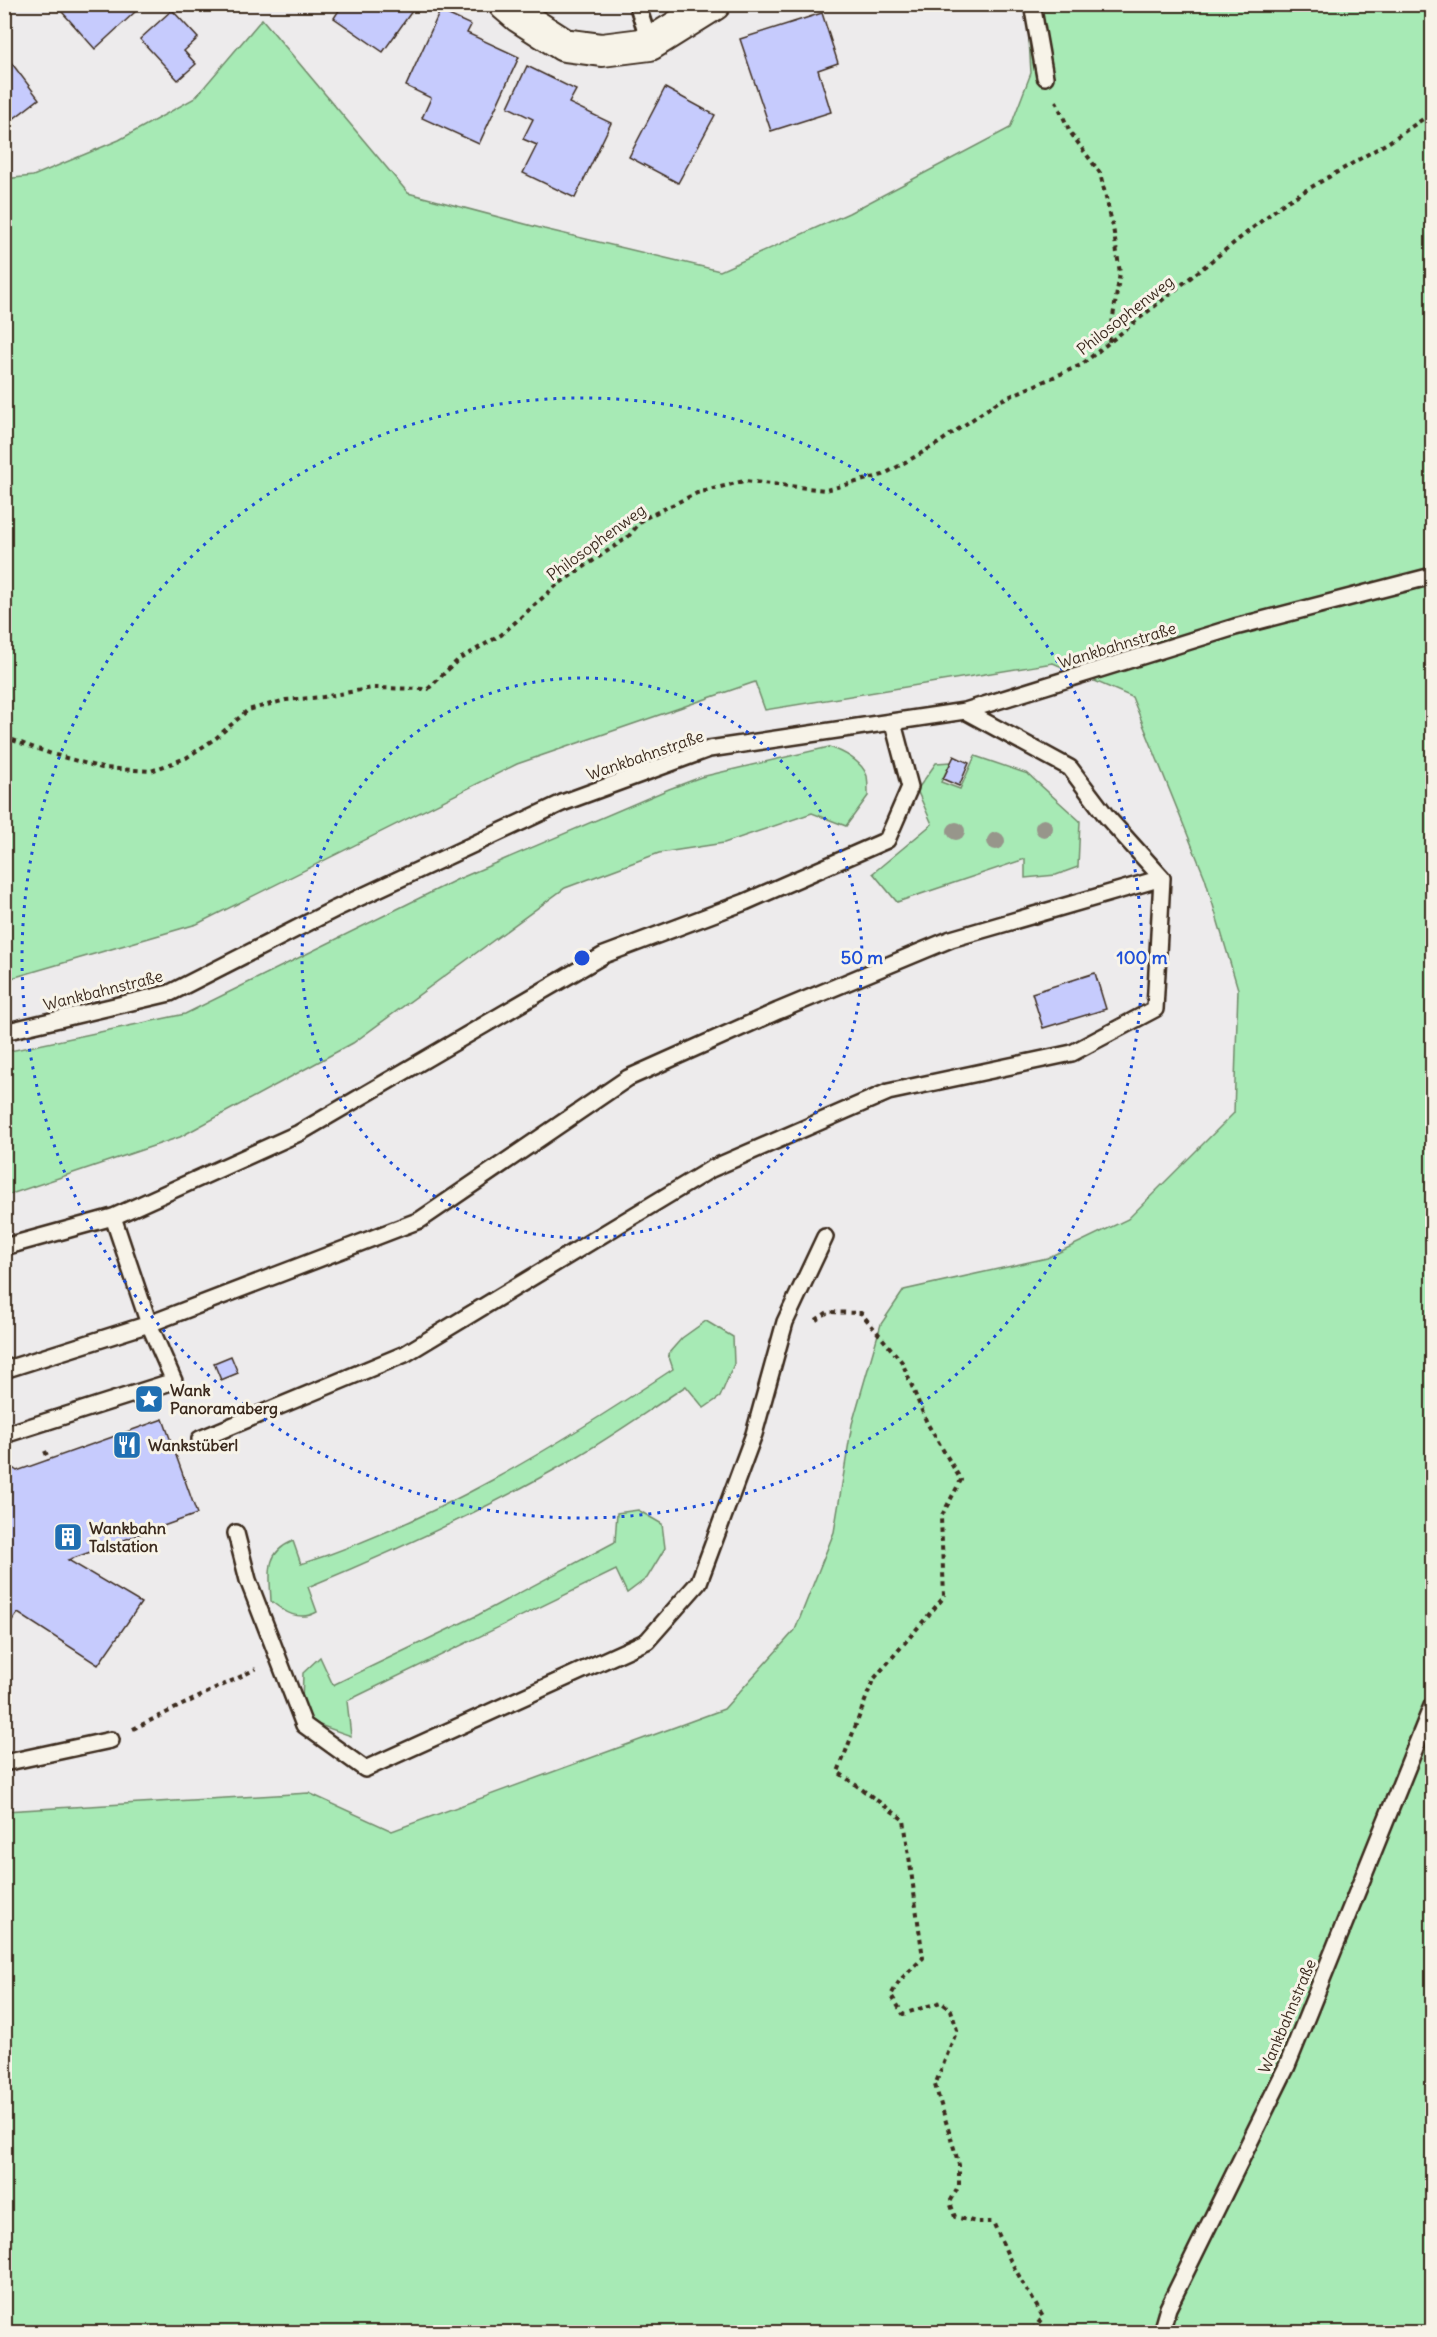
<svg xmlns="http://www.w3.org/2000/svg" width="1437" height="2337" font-family="Delius,sans-serif">
	<style>
		.green { fill: #a7eab5; stroke: #718a6a; stroke-width: 1.5 }
		.building { fill: #c6cbfd; stroke: #3b2a1e; stroke-width: 1.5 }
		.lines { fill: none; stroke-linecap: round; stroke-linejoin: round }
		.service-casing { stroke: #3b2a1e; stroke-width: 20 }
		.minor-casing { stroke: #3b2a1e; stroke-width: 36 }
		.path { stroke: #3b2a1e; stroke-width: 4; stroke-dasharray: 4.5 4.5; stroke-linecap: butt }
		.service { stroke: #f7f3e8; stroke-width: 15 }
		.minor { stroke: #f7f3e8; stroke-width: 32 }
		.tree { fill: #97968b }
		.ring { fill: none; stroke: #1d4ed8; stroke-width: 3; stroke-dasharray: 3 6 }
		.labels { text-anchor: middle; stroke-width: 6; stroke-linejoin: round; paint-order: stroke }
		.street-label { font-size: 16px; fill: #3b2a1e; stroke: #f7f3e8 }
		.poi-label { font-size: 16px; font-weight: bold; fill: #3b2a1e; stroke: #f7f3e8; text-anchor: start }
		.centre { fill: #1d4ed8; stroke: #f7f3e8; stroke-width: 3 }
		.ring-label { font-size: 18px; text-anchor: middle; font-weight: bold; fill: #1d4ed8; stroke: #f7f3e8; stroke-width: 6; stroke-linejoin: round; paint-order: stroke }
	</style>
	<rect width="100%" height="100%" fill="#edebec"/>
	<filter id="ink" filterUnits="userSpaceOnUse"><feTurbulence type="fractalNoise" baseFrequency=".0167" numOctaves="2"/><feDisplacementMap in="SourceGraphic" scale="12" xChannelSelector="R" yChannelSelector="G"/><feConvolveMatrix kernelMatrix="1 2 1 2 8 2 1 2 1" color-interpolation-filters="sRGB"/></filter>
	<g filter="url(#ink)">
		<path class="green" d="M1027,5H1432V2332H5V1811L309,1793L392,1831L724,1709L795,1630L834,1532L852,1424L881,1324L904,1290L1047,1258L1128,1219L1234,1113L1238,989L1205,878L1132,697L1053,663L765,710L755,682L517,764L197,924L5,980L4,179L33,176L119,140L195,98L262,19L408,193L544,229L720,271L849,213L1010,128L1031,73Z
			M829,747C842,751 862,761 867,776C868,782 868,789 868,796L846,826L812,813L724,843L659,853L565,888L353,1043L180,1137L5,1196V1052L185,1014L456,880L669,789L701,777Z
			M975,756L1028,774L1080,821L1078,867L1056,875L1025,878V859L897,902L873,873L932,824L917,790L936,763L951,762L941,782L960,789Z
			M706,1321L733,1337L734,1364L720,1397L704,1408L686,1386C649,1410 613,1436 575,1458C489,1508 400,1549 308,1587L317,1612C299,1622 284,1612 271,1601C270,1574 264,1553 293,1541L301,1564C435,1521 557,1446 673,1369L668,1354L682,1338Z
			M638,1510L662,1524L665,1548L647,1578L627,1593L616,1570L347,1701L351,1736L311,1722L302,1704L303,1673L320,1657L333,1685L478,1615L615,1542L617,1513Z"/>
		<path class="building" d="M55,4H128L135,12L95,49Z
			M343,4H417L383,52L334,18Z
			M172,10L198,38L184,51L196,64L178,80L140,39Z
			M440,11L471,25L467,33L519,57L479,144L422,118L431,98L406,86Z
			M822,13L838,63L818,70L831,112L771,131L740,39Z
			M4,53L39,99L4,126Z
			M527,66L576,90L569,103L611,123L575,198L523,173L537,145L523,139L533,119L508,107Z
			M665,88L715,115L678,183L629,157Z
			M954,756L969,763L959,786L943,779Z
			M1095,973L1106,1009L1043,1028L1032,993Z
			M231,1356L238,1373L221,1380L214,1363Z
			M163,1419L197,1514L68,1560L141,1603L98,1665L18,1613L4,1632V1462L17,1471Z"/>
		<g class="lines">
			<g class="service-casing">
				<path id="service" d="M637,4L650,44
					M1032,4L1045,77
					M4,1032L170,993L335,909L562,803L709,749L965,711L1235,627L1432,576
					M4,1247L113,1217L299,1133L604,955L745,902L887,840L910,787L893,723
					M4,1370L149,1324L420,1220L628,1078L778,1011L951,939L1162,878
					M4,1435L174,1381L149,1324L113,1217
					M200,1439L405,1354L711,1169L888,1092L1072,1053L1155,1009L1162,878L1107,817L1070,768L965,711
					M236,1533L248,1580L304,1725L365,1769L647,1641L699,1582L754,1434L785,1322L825,1237
					M4,1763L111,1740
					M1161,2332L1168,2308L1287,2066L1432,1706"/>
			</g>
			<g class="minor-casing">
				<path id="minor" d="M505,4L519,16L564,45L602,50L650,44L714,4"/>
			</g>
			<path class="path" d="M1056,101L1070,132L1100,173L1113,227L1120,273L1109,342
				M4,737L52,754L102,768L151,771L186,758L216,738L248,710L286,700L323,697L372,688L428,689L458,660L501,635L557,585L627,538L643,519L697,493L744,481L826,490L883,475L937,444L999,401L1081,365L1284,203L1389,142L1432,113
				M816,1320L828,1312L861,1313L902,1362L927,1423L961,1480L941,1517L944,1597L873,1680L838,1772L904,1820L923,1958L900,1980L891,1995L903,2014L941,2002L951,2010L957,2030L935,2085L959,2165V2186L950,2202L955,2217L977,2222H993L1011,2262L1043,2317L1031,2332
				M45,1451L49,1460
				M133,1729L256,1669"/>
			<use href="#service" class="service"/>
			<use href="#minor" class="minor"/>
		</g>
		<g class="tree">
			<circle cx="1044" cy="828" r="9"/>
			<circle cx="956" cy="831" r="9"/>
			<circle cx="996" cy="841" r="9"/>
		</g>
	</g>
	<g class="ring">
		<circle cx="582" cy="958" r="280"/>
		<circle cx="582" cy="958" r="560"/>
	</g>
	<defs>
		<g id="sight-square" transform="scale(1.5)"><rect x="-9" y="-9" width="18" height="18" rx="4" fill="#1f6fb2" stroke="#f7f3e8"/><path d="M0-6L1.8-2.2L6-1.7L2.9 1.2L3.7 5.4L0 3.3L-3.7 5.4L-2.9 1.2L-6-1.7L-1.8-2.2Z" fill="#fff"/></g>
		<g id="restaurant-square" transform="scale(1.5)"><rect x="-9" y="-9" width="18" height="18" rx="4" fill="#1f6fb2" stroke="#f7f3e8"/><path d="M-5-6h1v4h1v-4h1v4h1v-4h1v5L-1.5 .5V6h-2V.5L-5-1ZM5-6V6H3V1.5H1.5Q1.5-4 5-6Z" fill="#fff"/></g>
		<g id="building-square" transform="scale(1.5)"><rect x="-9" y="-9" width="18" height="18" rx="4" fill="#1f6fb2" stroke="#f7f3e8"/><path d="M-4-6H4V6H1V3H-1V6H-4ZM-2.5-4.3h1.7v1.8h-1.7ZM.8-4.3h1.7v1.8H.8ZM-2.5-1h1.7V.8h-1.7ZM.8-1h1.7V.8H.8Z" fill="#fff"/></g>
	</defs>
	<g fill-rule="evenodd">
		<use href="#sight-square" x="149" y="1399"/>
		<use href="#restaurant-square" x="127" y="1445"/>
		<use href="#building-square" x="68" y="1537"/>
	</g>
	<g class="labels">
		<g class="street-label">
			<text transform="translate(1125 315) rotate(-38)" y="6">Philosophenweg</text>
			<text transform="translate(596 542) rotate(-36)" y="6">Philosophenweg</text>
			<text transform="translate(1117 645) rotate(-17)" y="6">Wankbahnstraße</text>
			<text transform="translate(645 755) rotate(-19)" y="6">Wankbahnstraße</text>
			<text transform="translate(103 990) rotate(-14)" y="6">Wankbahnstraße</text>
			<text transform="translate(1287 2016) rotate(-67)" y="6">Wankbahnstraße</text>
		</g>
		<g class="poi-label">
			<text x="170" y="1396">Wank<tspan x="170" dy="18">Panoramaberg</tspan></text>
			<text x="148" y="1451">Wankstüberl</text>
			<text x="89" y="1534">Wankbahn<tspan x="89" dy="18">Talstation</tspan></text>
		</g>
	</g>
	<circle cx="582" cy="958" r="9" class="centre"/>
	<g class="ring-label">
		<text x="862" y="964">50 m</text>
		<text x="1142" y="964">100 m</text>
	</g>
	<rect width="1437" height="2337" fill="none" stroke="#f7f3e8" stroke-width="24"/>
	<rect x="12" y="12" width="1413" height="2313" fill="none" stroke="#3b2a1e" stroke-width="2" filter="url(#ink)"/>
</svg>
